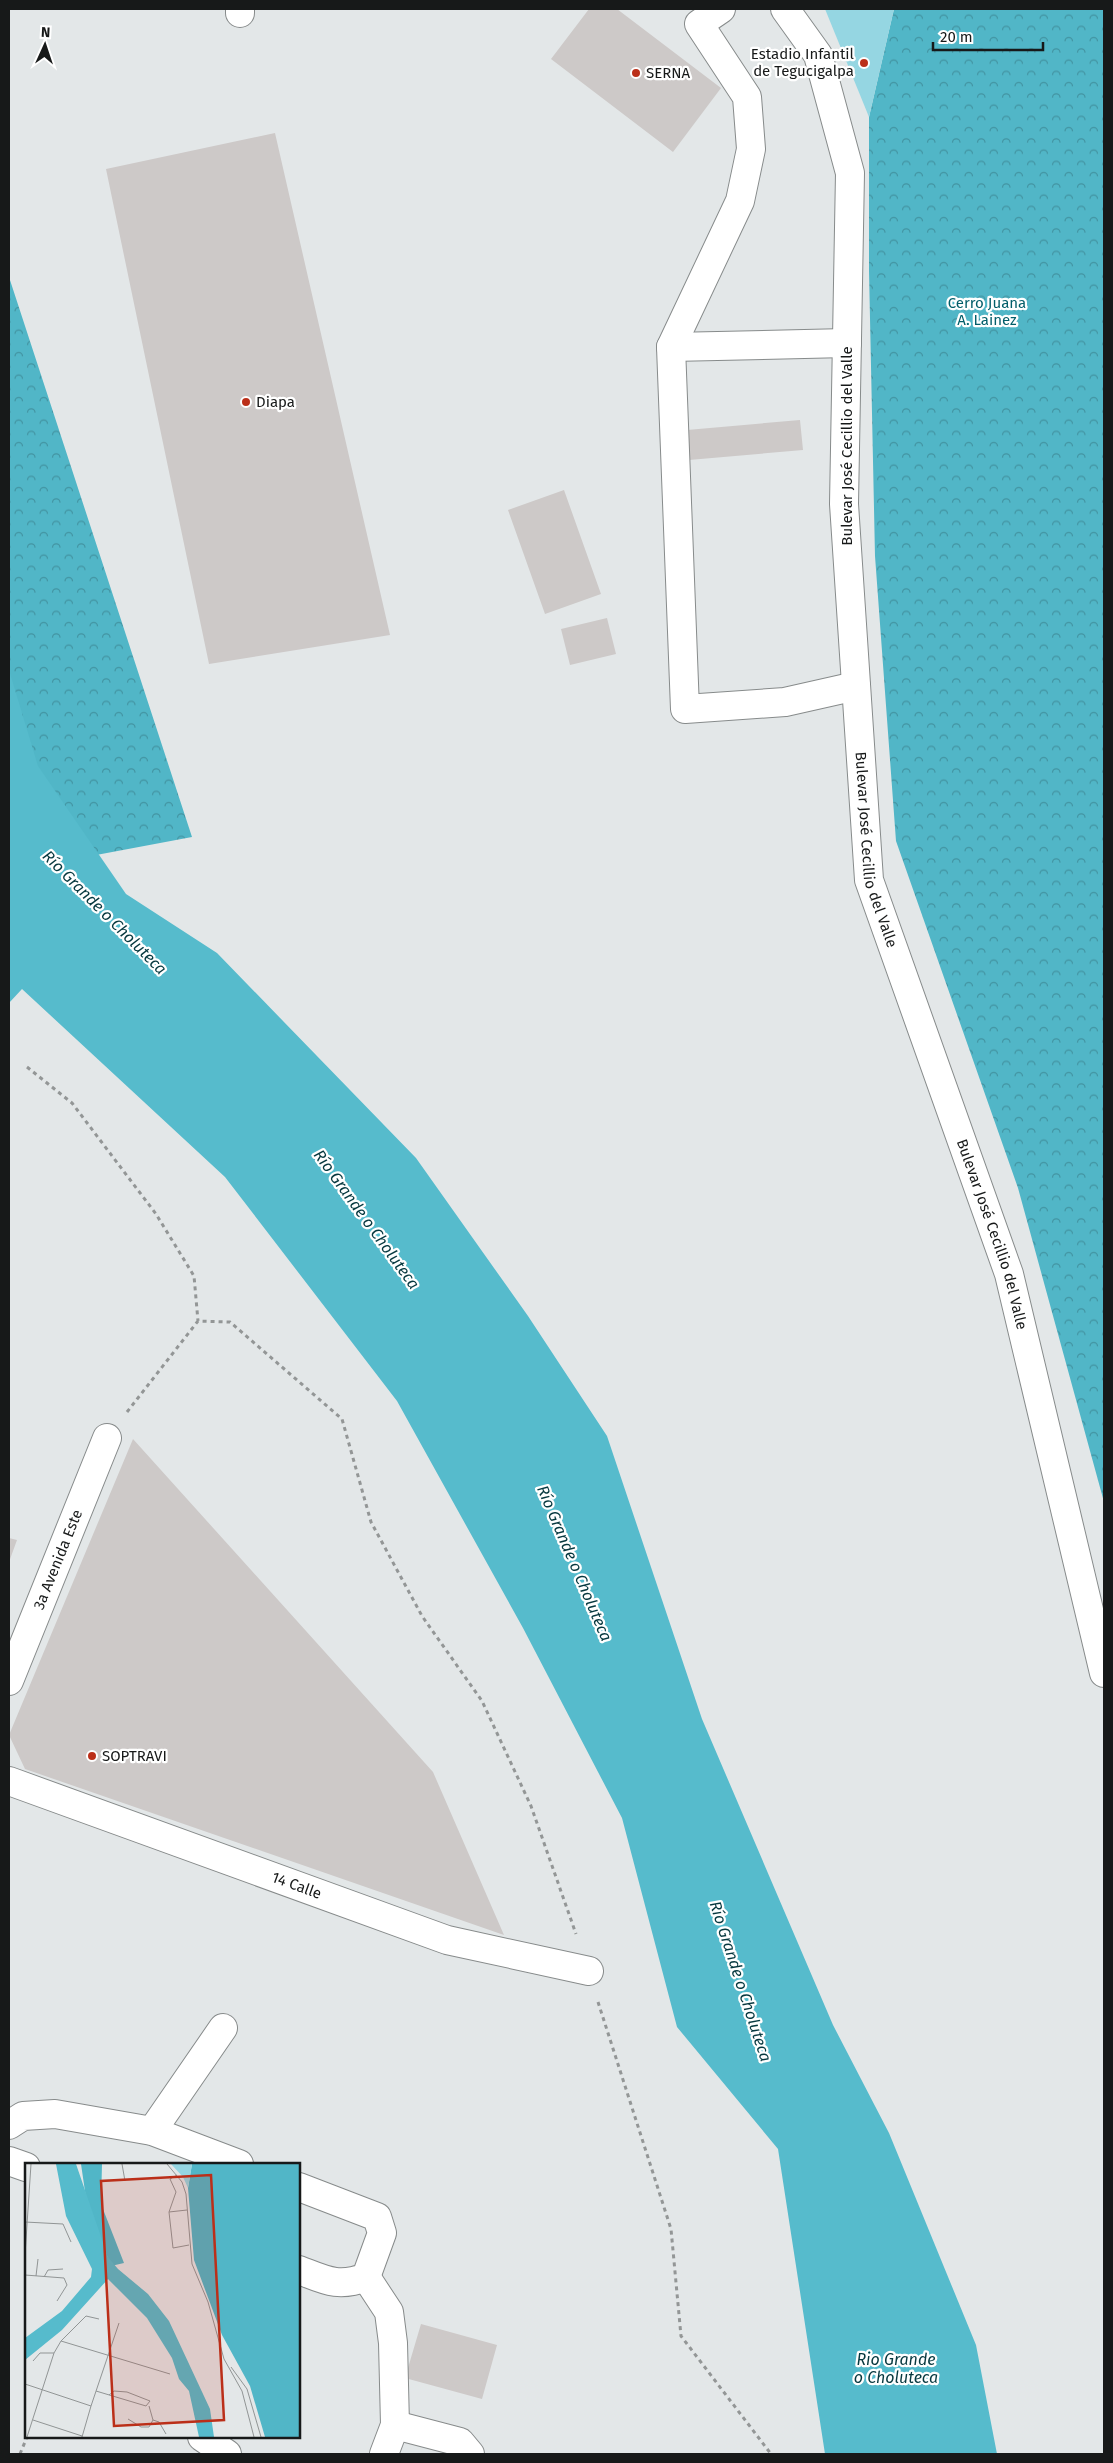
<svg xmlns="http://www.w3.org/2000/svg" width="1113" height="2463" font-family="'Fira Sans',sans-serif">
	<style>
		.forest { fill: url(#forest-crowns) }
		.park { fill: #95d6e2 }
		.water { fill: #56bbcc }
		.building { fill: #cdc9c8 }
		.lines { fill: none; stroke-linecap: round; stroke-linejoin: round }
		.minor-casing { stroke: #878b8b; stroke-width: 30 }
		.major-casing { stroke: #878b8b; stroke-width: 30 }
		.path { stroke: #939696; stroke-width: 3; stroke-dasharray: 4 4; stroke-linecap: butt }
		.minor { stroke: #fff; stroke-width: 28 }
		.major { stroke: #fff; stroke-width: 28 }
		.poi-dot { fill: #bb2f19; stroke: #fff; stroke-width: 2 }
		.labels { text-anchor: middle; stroke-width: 4.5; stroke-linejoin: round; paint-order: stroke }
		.poi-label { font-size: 15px; fill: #171919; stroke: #fff; text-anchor: start }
		.park-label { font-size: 15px; fill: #025e6a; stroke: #fff }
		.street-label { font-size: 15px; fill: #171919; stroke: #fff }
		.water-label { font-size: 16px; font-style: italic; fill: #06383f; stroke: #fff }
		.inset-road { fill: none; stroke: #919595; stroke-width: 1 }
		.view { fill: #bb2f19; fill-opacity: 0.15; stroke: #bb2f19; stroke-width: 2.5 }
		.inset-edge { fill: none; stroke: #171919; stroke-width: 2.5 }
	</style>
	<defs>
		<pattern id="forest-crowns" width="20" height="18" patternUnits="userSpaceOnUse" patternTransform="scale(1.25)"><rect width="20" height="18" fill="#51b6c7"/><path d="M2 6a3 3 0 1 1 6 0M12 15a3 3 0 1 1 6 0" fill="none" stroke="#4293a1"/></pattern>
	</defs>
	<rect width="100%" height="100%" fill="#e3e7e8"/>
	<path class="forest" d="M894,9H1104V1502L1018,1188L896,841L875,556L869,271V117Z
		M9,277L192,837L59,862L9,712Z"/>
	<path class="park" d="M825,9H894L869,117Z"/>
	<path class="water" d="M9,670L38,766L126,894L217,953L416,1158L528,1316L607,1436L702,1719L833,2025L889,2133L976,2345L997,2454H825L778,2149L677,2027L622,1818L523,1628L397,1401L225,1177L22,989L9,1003Z"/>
	<path class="building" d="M589,9H617L721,88L673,152L551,59Z
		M275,133L390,635L209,664L106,169Z
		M800,420L803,450L689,460L687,430Z
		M564,490L601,594L545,614L508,510Z
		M607,618L616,654L570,665L561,629Z
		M133,1439L433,1772L504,1935L25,1769L9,1735Z
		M9,1538L17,1540L9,1562Z
		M421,2324L497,2345L482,2399L405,2378Z"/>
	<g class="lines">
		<g class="minor-casing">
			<g id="minor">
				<path d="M240,9V13"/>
				<path d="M721,9L699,24L747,97L751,149L740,201L671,347L685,709L785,702L856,686"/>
				<path d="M671,347L847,343"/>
				<path id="s1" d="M9,1681L107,1438"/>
				<path id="s2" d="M9,1781L447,1940L589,1971"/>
				<path d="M9,2125L23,2116L55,2114L152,2131L239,2164"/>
				<path d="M152,2131L223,2028"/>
				<path d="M9,2161L26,2167"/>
				<path d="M299,2187L377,2217L382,2233L366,2277C338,2288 325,2280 299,2270"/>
				<path d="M366,2277L389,2312L393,2343L395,2425L384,2454"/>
				<path d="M395,2425L460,2442L470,2454"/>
				<path d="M202,2437L227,2454"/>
			</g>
		</g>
		<g class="major-casing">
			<g id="major">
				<path id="s3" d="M785,9L818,55L850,173L844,504L869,880L1009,1274L1104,1673"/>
			</g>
		</g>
		<path class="path" d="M27,1067L72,1103L156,1214L194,1276L198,1321
			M127,1412L198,1321L230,1322L342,1419L371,1522L422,1616L482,1701L531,1806L576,1934
			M598,2002L671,2229L681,2336L771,2454
			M20,2454L27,2437"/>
		<use href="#minor" class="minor"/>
		<use href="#major" class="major"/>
	</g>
	<g class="poi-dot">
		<circle cx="864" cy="63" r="5"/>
		<circle cx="636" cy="73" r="5"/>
		<circle cx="246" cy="402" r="5"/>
		<circle cx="92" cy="1756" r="5"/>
	</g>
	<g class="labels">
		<g class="poi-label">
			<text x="854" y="59" text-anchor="end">Estadio Infantil<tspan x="854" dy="17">de Tegucigalpa</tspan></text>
			<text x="646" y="78">SERNA</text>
			<text x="256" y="407">Diapa</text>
			<text x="102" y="1761">SOPTRAVI</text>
		</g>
		<g class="park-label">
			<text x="987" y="308">Cerro Juana<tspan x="987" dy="17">A. Lainez</tspan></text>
		</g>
		<g class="street-label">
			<text transform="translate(847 446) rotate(-90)" y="5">Bulevar José Cecillio del Valle</text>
			<text dy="5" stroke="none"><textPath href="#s3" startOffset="858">Bulevar José Cecillio del Valle</textPath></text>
			<text dy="5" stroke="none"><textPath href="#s3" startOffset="1262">Bulevar José Cecillio del Valle</textPath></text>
			<text dy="5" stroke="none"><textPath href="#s1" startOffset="131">3a Avenida Este</textPath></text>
			<text dy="5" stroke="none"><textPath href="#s2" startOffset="306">14 Calle</textPath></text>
		</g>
		<g class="water-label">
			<text transform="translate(105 912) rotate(45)" y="6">Río Grande o Choluteca</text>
			<text transform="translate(367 1219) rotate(54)" y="6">Río Grande o Choluteca</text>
			<text transform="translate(575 1563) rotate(67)" y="6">Río Grande o Choluteca</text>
			<text transform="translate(741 1981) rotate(72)" y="6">Río Grande o Choluteca</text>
			<text x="896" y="2365">Rio Grande<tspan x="896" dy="18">o Choluteca</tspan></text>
		</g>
	</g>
	<g transform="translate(25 2163)">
		<rect width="275" height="275" fill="#e3e7e8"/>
		<path d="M56,1H77L76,41L99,100L86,103L62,42ZM167,1H275V274H240L225,223L197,172L169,97L163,25Z" fill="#51b6c7"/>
		<path d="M146,1H167L163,25L158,14Z" fill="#95d6e2"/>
		<path d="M31,1H51L83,94L93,106L123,131L144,158L185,246L189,274H174L164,228L154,216L147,195L122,155L83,116L37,167L0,197V175L37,148L66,114L67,106L41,53Z" fill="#56bbcc"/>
		<path class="inset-road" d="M97,1L100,18M142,1L157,19L161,31L167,101L183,139L199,196L217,228L229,274M152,12L145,16L151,29L144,49L148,85L164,82M144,49L162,47M0,59L38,61L46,79M0,92L6,1M0,112L39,115L42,122L32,138M11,113L13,96M19,114L23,107L38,106M36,178L145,211M8,198L15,190H29M206,204L222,226L236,274M0,221L66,243L57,274M71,228L121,243L125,238L102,229L89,228L84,232M66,243L94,160M103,256L116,264H124L128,257L124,243M8,257L57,273M128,257L134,259L141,271M2,274L29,190L36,178L61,153L74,156"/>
		<path class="view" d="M186,12L199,257L89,263L76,18Z"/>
		<rect width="275" height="275" class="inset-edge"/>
	</g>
	<rect width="1113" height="2463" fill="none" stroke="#171919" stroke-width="20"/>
	<g transform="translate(45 45) rotate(3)" stroke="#ffffff" stroke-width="4" paint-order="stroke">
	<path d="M0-4L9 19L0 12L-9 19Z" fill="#171919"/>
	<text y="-8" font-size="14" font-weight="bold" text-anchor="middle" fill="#171919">N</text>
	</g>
	<path d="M933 42v8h110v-8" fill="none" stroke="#171919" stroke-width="2.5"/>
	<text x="940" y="42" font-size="15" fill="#171919" stroke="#ffffff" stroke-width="4" paint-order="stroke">20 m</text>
</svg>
